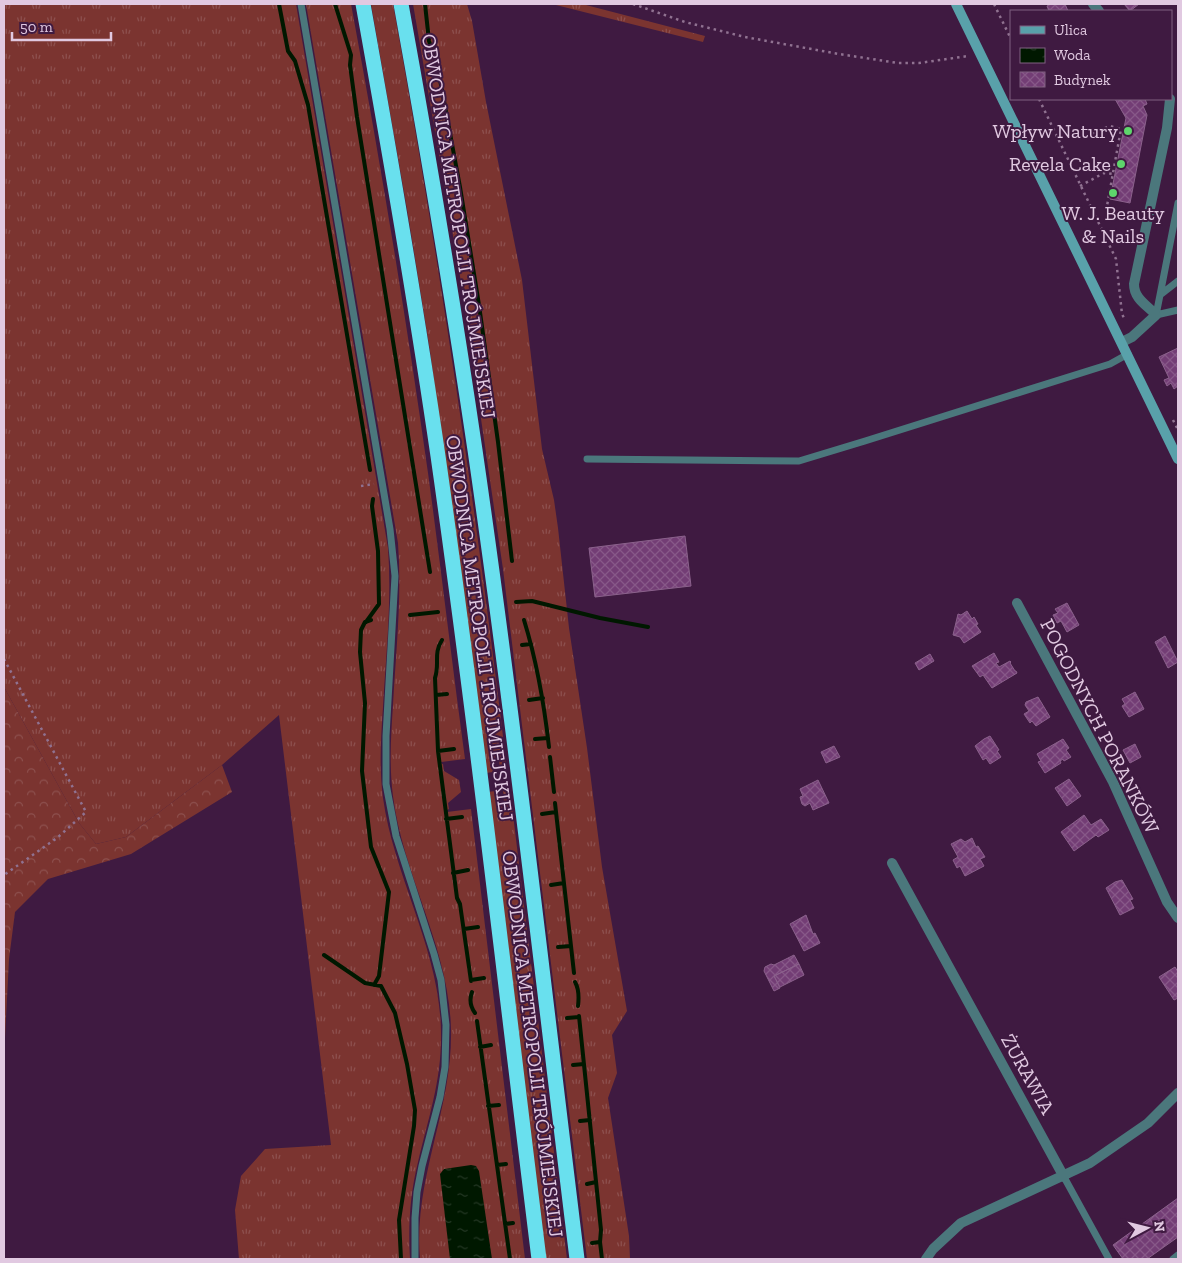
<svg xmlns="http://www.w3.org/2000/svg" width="1182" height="1263" font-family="'Zilla Slab',serif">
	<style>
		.grass { fill: url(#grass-tufts) }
		.forest { fill: url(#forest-crowns) }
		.water { fill: url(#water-ripples) }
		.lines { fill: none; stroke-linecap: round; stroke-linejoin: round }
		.stream { stroke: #001800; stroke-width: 4 }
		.building { fill: url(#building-cross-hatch); stroke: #8b618c }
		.path { stroke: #907291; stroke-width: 2.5; stroke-dasharray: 2.5 4; stroke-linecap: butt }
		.service { stroke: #4b777c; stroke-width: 7 }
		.minor { stroke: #4b777c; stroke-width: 10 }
		.secondary { stroke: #59a1aa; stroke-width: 10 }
		.motorway { stroke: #69e0ee; stroke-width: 15 }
		.poi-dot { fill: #5ed56c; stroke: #3f1a41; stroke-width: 2 }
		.labels { text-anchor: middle; stroke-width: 4; stroke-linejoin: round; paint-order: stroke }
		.poi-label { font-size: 20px; fill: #e1c9e1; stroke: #3f1a41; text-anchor: end }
		.street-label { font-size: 20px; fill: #e1c9e1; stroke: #3f1a41 }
	</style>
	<defs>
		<pattern id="grass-tufts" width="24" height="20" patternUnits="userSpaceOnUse" patternTransform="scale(1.25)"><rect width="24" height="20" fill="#7b3430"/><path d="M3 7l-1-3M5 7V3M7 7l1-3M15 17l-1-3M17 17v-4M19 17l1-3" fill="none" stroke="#8d504e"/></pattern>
		<pattern id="forest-crowns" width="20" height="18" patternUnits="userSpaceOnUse" patternTransform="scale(1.25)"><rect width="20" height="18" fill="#7b3430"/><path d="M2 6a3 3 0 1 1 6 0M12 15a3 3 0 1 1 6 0" fill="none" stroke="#8d504e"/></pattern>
		<pattern id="water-ripples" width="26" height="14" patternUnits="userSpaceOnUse" patternTransform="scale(1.25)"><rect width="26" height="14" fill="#001800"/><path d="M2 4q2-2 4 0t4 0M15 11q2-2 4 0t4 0" fill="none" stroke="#253825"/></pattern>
		<pattern id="building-cross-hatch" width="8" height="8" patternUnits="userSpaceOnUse" patternTransform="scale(1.25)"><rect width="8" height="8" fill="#733d75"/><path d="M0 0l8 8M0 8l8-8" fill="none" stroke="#875888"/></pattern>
	</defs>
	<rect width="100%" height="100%" fill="#3f1a41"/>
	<path class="grass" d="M4,4H296L388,548C392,601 386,654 383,707C381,737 379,767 383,798C394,878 440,949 441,1032C442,1079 429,1116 418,1162C410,1194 408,1226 410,1259H239L235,1210L241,1176L265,1149L331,1145L279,715L222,765L126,837L96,844L79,823L4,687Z
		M306,4H351C380,160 406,316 428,473C441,568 452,664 465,759L441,762L442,764H443L444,771L459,780L461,792L448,803L449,809L447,810V812L471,809L525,1259H420C413,1179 453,1109 451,1029C449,947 403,876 393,796C389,765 391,736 393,705C396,651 402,597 398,543Z
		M371,4H393C439,258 477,514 507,770L500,771L499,759H493V772L486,773L430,351L408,215Z
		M413,4H467L472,21L486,102L522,280L542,449L554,500L558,528L569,628L587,748L602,867L627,1011L612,1035L617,1073L608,1098L629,1236L630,1259H587L503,569L461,282Z
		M552,4H582L705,36L703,42Z
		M510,790L567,1259H545L488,792L495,791L497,803H504L503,791Z"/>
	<path class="forest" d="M4,687L79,823L96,844L126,837L222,765L232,792L131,854L48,879L15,912L9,959L4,1058Z"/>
	<path class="water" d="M471,1165L476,1166L479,1171L492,1259H450L440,1174L444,1169Z"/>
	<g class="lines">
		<path class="stream" d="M279,4L288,51L295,61L308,105L370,470
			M335,4L351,55L350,65L357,117L430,572
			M425,4L429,41L438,69L460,187L479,305L498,442L512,561
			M516,602L532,601L600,618L648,627
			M410,615L438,612
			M371,620L365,622L361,630L360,652L365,703L362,771L371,847L389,892L379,976L374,985
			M524,620C537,662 544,703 549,747
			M366,622L379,604L378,551L372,506L373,499
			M442,640C433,654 440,663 435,678L438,751L457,898L460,904L471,981
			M522,645L531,644
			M436,695L447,694
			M529,700L543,698
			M535,739L548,738
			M438,751L454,749
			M550,757L554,792
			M555,803L574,973
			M542,814L556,812
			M446,819L462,817
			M453,873L468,870
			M551,885L564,883
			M464,929L478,927
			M558,947L571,946
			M324,955L365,983L381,986L395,1013L407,1064L415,1110L414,1126L399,1220L401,1259
			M471,980L484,978
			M575,982C579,989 579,998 578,1006
			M472,992C469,1000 470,1006 475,1013
			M579,1016L601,1230L600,1242L602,1259
			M567,1018L579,1017
			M477,1021L510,1259
			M480,1047L491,1045
			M573,1065L584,1064
			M488,1106L499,1105
			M580,1121L590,1120
			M497,1165L506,1164
			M587,1184L596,1182
			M505,1224L513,1223
			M592,1243L600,1242"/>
	</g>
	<path class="building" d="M1051,4H1065L1068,11H1049L1047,6Z
		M1124,4H1139L1130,11Z
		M1115,99H1145L1147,104L1143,106L1147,115L1130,203L1110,199L1126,118Z
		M1178,348V386L1174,389L1171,383L1167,386L1164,380L1169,378L1159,357Z
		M685,536L691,586L595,597L589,548Z
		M1067,603L1079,625L1067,632L1061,621L1057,623L1053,615L1058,613L1055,609Z
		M967,611L972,619L974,617L978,624L976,625L981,632L964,643L960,637L953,635L958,614L961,615Z
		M1165,636L1178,662L1168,668L1155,642Z
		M994,653L999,662L996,663L999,667L1010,661L1011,662L1010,663L1015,671H1016L1017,673L992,688L983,675L980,677L972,666Z
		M930,654L934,661L919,670L915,663Z
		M1135,692L1144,709L1129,717L1122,706L1125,704L1122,699Z
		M1038,697L1050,717L1036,726L1032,721L1030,723L1024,714L1029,711L1025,705L1026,702Z
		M990,736L999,750L997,751L1001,757L990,764L986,758L983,760L975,746L984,739Z
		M1063,739L1069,748L1066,750L1071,757L1064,761L1063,759L1060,761L1061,763L1045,773L1038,762L1041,761L1037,754Z
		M1135,744L1141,757L1130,763L1123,750Z
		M834,746L840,757L826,763L821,752Z
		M1069,779L1081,796L1067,806L1055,788Z
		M818,780L829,803L813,810L810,803L805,806L802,804L800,797L803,796L800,789Z
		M1084,815L1091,825L1101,819L1109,830L1098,837L1096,835L1074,851L1061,832Z
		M972,838L976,847L978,846L985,857L980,859L984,866L965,876L960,866L957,868L953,860L958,857L951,844L961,839L965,842Z
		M1122,880L1133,899L1130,900L1134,908L1120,915L1106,888L1115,882Z
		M806,915L813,934L815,933L820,943L804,951L790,924Z
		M794,955L799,964L774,976L780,988L774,991L764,971L765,967L771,964L774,965Z
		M799,964L804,975L780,987L774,976Z
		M1175,967L1178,972V998L1174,1000L1159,977Z
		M1178,1198V1237L1147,1259H1123L1113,1245Z"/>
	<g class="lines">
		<path class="path" d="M633,4L685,22L745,37L839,54L898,63H919L968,56
			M994,4L1011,39
			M1039,99L1116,259L1122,314L1124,318
			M1087,136L1110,126L1121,129L1107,206
			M1080,186L1104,173L1113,174
			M1173,420L1178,430
			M361,486L374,484
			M4,659L86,812L57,838L4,875"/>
		<path class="service" d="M301,4L390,529L395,576L386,736V784L396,836L434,954L441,980L446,1025L445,1067L440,1097L422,1166L417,1192L415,1218V1259
			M1178,281L1160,295L1156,315L1178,310
			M1160,295L1178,203
			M587,459L799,461L865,441L1110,364L1128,354
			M1064,1177L1109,1259
			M1173,1259L1178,1255"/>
		<path class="minor" d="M1093,4L1099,11
			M1122,342L1132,337L1156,315C1147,305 1134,299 1134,284L1167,128L1170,99
			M1017,603L1113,782L1167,902L1178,918
			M892,863L1064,1177
			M926,1259L933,1249L961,1223L1090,1163L1148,1123L1178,1093"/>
		<path class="secondary" d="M956,4L1178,459"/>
		<path class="motorway" d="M363,4C390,154 416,305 438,456C476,723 506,992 539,1259
			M401,4C428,152 453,301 475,450C514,719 544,990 577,1259"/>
	</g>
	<g class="poi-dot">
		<circle cx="1128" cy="131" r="5"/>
		<circle cx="1121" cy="164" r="5"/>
		<circle cx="1113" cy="193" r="5"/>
	</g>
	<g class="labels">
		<g class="poi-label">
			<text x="1118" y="138">Wpływ Natury</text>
			<text x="1111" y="171">Revela Cake</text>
			<text x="1113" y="220" text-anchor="middle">W. J. Beauty<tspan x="1113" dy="23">&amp; Nails</tspan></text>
		</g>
		<g class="street-label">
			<text transform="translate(459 226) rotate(81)" y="7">OBWODNICA METROPOLII TRÓJMIEJSKIEJ</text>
			<text transform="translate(480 628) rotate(82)" y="7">OBWODNICA METROPOLII TRÓJMIEJSKIEJ</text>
			<text transform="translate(1100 726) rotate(63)" y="7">POGODNYCH PORANKÓW</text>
			<text transform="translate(533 1044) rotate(83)" y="7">OBWODNICA METROPOLII TRÓJMIEJSKIEJ</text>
			<text transform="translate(1028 1074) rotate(61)" y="7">ŻURAWIA</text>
		</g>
	</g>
	<rect width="1182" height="1263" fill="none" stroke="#e1c9e1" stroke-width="10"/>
	<rect x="1010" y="10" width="162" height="90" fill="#3f1a41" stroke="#806081"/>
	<rect x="1020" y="26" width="25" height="8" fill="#59a1aa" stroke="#806081"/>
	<text x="1054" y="35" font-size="15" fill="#e1c9e1">Ulica</text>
	<rect x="1020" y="48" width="25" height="15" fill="url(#water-ripples)" stroke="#806081"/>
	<text x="1054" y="60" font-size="15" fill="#e1c9e1">Woda</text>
	<rect x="1020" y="72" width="25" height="15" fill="url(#building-cross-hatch)" stroke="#806081"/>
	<text x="1054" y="85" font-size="15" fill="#e1c9e1">Budynek</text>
	<g transform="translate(1147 1228) rotate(83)" stroke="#3f1a41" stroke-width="4" paint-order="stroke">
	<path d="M0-4L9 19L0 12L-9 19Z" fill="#e1c9e1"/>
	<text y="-8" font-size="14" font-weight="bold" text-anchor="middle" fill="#e1c9e1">N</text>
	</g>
	<path d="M12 32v8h99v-8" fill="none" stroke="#e1c9e1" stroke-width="2.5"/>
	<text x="20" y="32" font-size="15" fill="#e1c9e1" stroke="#3f1a41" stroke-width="4" paint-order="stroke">50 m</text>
</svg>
